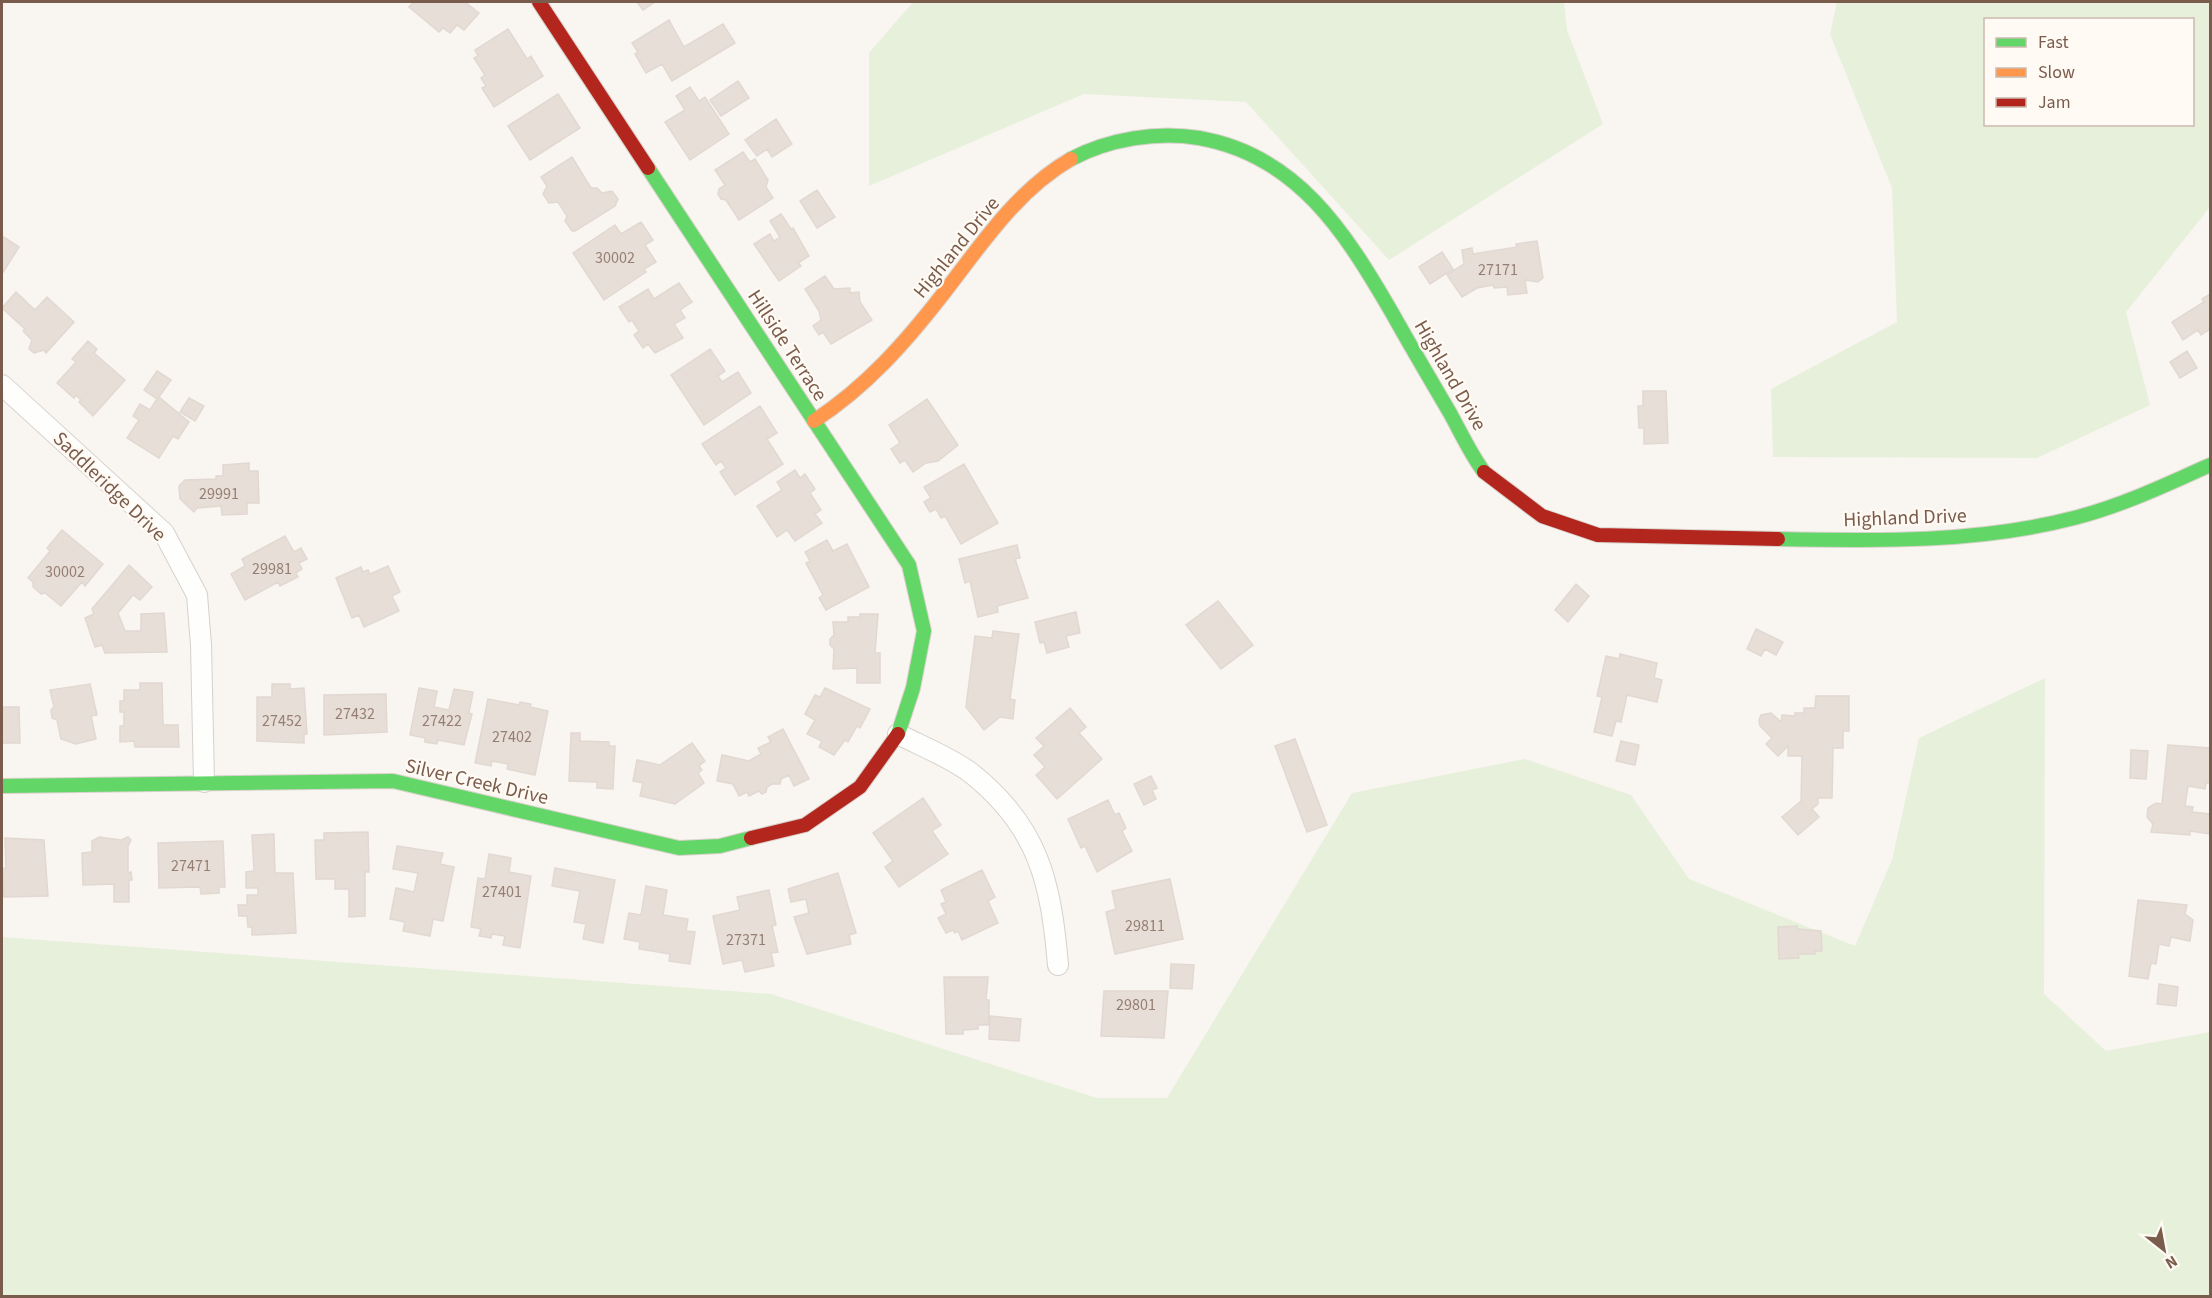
<svg xmlns="http://www.w3.org/2000/svg" width="2212" height="1298" font-family="'Source Sans 3',sans-serif">
	<style>
		.green { fill: #e7f0db; fill-rule: evenodd }
		.building { fill: #e6ded7; stroke: #e2d8d2; stroke-width: 1.5 }
		.lines { fill: none; stroke-linecap: round; stroke-linejoin: round }
		.street-casing { stroke: #d7d1cb; stroke-width: 22 }
		.fast-casing { stroke: #d9d2cb; stroke-width: 16 }
		.slow-casing { stroke: #d9d2cb; stroke-width: 16 }
		.jam-casing { stroke: #d9d2cb; stroke-width: 16 }
		.street { stroke: #fefefd; stroke-width: 20 }
		.fast { stroke: #63d668; stroke-width: 14 }
		.slow { stroke: #ff974d; stroke-width: 14 }
		.jam { stroke: #b3261e; stroke-width: 14 }
		.labels { text-anchor: middle; stroke-width: 4.5; stroke-linejoin: round; paint-order: stroke }
		.number-label { font-size: 16px; fill: #977e72 }
		.street-label { font-size: 20px; fill: #7a5c4d; stroke: #fffaf3 }
	</style>
	<rect width="100%" height="100%" fill="#f9f5f0"/>
	<path class="green" d="M913,2H1564L1567,30L1603,124L1389,260L1246,102L1084,94L869,186V53Z
		M1837,2H2210V207L2126,312L2150,405L2037,458L1773,457L1771,389L1897,322L1892,188L1830,34ZM1986,20H2192V124H1986Z
		M2045,678L2044,994L2106,1051L2210,1032V1296H2V937L771,994L1097,1098H1167L1352,793L1525,759L1631,795L1689,879L1855,946L1892,860L1919,738Z"/>
	<path class="building" d="M414,2H465L479,13L464,30L457,25L450,33L443,28L439,32L409,7Z
		M637,2H655L643,10Z
		M669,20L684,47L723,24L735,43L672,81L662,64L646,73L635,54L638,52L632,43Z
		M508,29L527,59L531,56L543,76L494,107L482,88L486,86L481,78L485,75L474,58L478,56L475,50Z
		M738,81L749,98L721,116L710,100Z
		M690,87L699,101L705,97L729,134L690,160L665,122L685,110L676,96Z
		M558,94L580,128L530,160L508,126Z
		M776,119L792,144L772,157L767,149L757,156L745,140Z
		M743,152L750,162L755,159L768,180L766,187L773,198L739,220L726,200L721,199L718,194L719,189L725,185L715,170Z
		M572,157L591,188H597L602,193L612,191L618,199L615,206L575,231H572L565,221L567,216L558,202L549,203L543,194L547,186L541,177Z
		M817,190L835,217L817,228L800,201Z
		M781,214L791,229L793,228L809,256L798,263L801,266L779,281L754,244L770,234L774,241L780,237L770,221Z
		M641,222L653,240L645,245L656,262L644,269L646,272L604,300L573,253L615,225L621,234Z
		M2,236L19,247L2,274Z
		M1537,241L1543,278L1538,282L1525,280L1527,293L1508,295L1507,287L1494,288L1493,285L1477,288L1462,297L1447,275L1464,264L1462,250L1472,248L1473,254L1517,247L1516,244Z
		M1442,252L1453,269L1430,284L1419,267Z
		M825,276L834,289L850,288V293L859,292L860,302L872,320L831,344L823,332L819,335L813,326L821,320L819,311L805,289Z
		M679,283L692,302L680,310L685,318L674,324L683,338L655,353L648,344L643,348L634,335L639,331L632,320L629,322L619,307L648,289L654,299Z
		M16,292L35,310L47,297L74,322L46,353L44,350L34,353L29,349L32,340L23,331L25,329L2,308Z
		M2210,294V329L2201,335L2198,330L2183,340L2172,322L2204,302L2202,299Z
		M88,341L97,349L94,353L125,380L93,416L79,402L81,400L76,395L74,398L57,383L76,362L72,359Z
		M710,349L725,371L718,376L722,382L738,372L751,393L704,425L671,375Z
		M2187,351L2197,368L2180,378L2170,362Z
		M157,371L171,380L159,397L189,422L178,439L173,436L159,458L127,438L139,420L133,416L140,404L150,410L157,399L144,390Z
		M1643,391H1666L1668,443L1644,444V428H1639L1638,406H1643Z
		M189,398L204,406L195,421L180,412Z
		M927,399L958,445L938,461L926,463L913,472L905,460L900,463L891,449L900,443L889,425Z
		M760,406L777,433L767,439L783,464L735,495L720,472L726,468L721,461L716,465L702,444Z
		M249,463V471H258L259,503H247V514L222,515L221,506L197,508L194,512L180,499L179,486L185,480L216,479V476H223V465Z
		M964,464L998,523L961,544L945,516L941,518L936,509L930,512L924,502L931,498L924,487Z
		M795,470L800,478L805,474L815,489L810,493L821,510L815,514L822,523L795,541L787,530L777,537L757,506L782,490L777,482Z
		M62,530L103,564L85,586L82,582L61,606L45,593L41,594L33,587V582L28,578L50,551L47,548Z
		M285,536L294,552L301,548L307,559L299,563L302,569L296,573L298,577L280,586L278,582L245,600L231,574L245,566L242,559Z
		M827,540L833,551L847,544L869,587L826,610L819,598L823,595L806,563L810,561L805,552Z
		M1017,545L1020,558L1015,559L1028,598L997,606L998,612L978,617L970,581L965,583L959,559Z
		M129,565L152,587L140,600L133,595L118,613L125,631H141V614L164,613L167,652L105,653L102,645L95,647L85,618L94,614L92,609Z
		M388,566L400,592L392,596L399,611L364,627L359,615L352,618L336,578L361,567L363,572L368,570L370,574Z
		M1576,584L1589,596L1568,622L1555,610Z
		M1218,601L1253,645L1221,669L1186,625Z
		M1076,612L1080,633L1066,636L1069,647L1047,653L1044,642L1040,643L1035,622Z
		M860,614H878L875,653H880V683H857V668L833,669L834,649L830,645V639L834,635L833,622H848V617H860Z
		M1756,629L1783,642L1776,655L1765,649L1761,656L1747,649Z
		M993,631L1019,634L1010,699L1015,700L1013,719L1000,717L984,730L966,707L975,636L992,638Z
		M1620,654L1657,663L1654,678L1662,680L1657,702L1627,695L1621,722L1616,721L1612,736L1594,732L1602,697L1597,696L1606,656L1619,659Z
		M140,683H162L163,725H178L179,747H135L134,741L120,742V726H124V712H120V701H124V690H140Z
		M90,684L97,715L91,716L96,739L76,744L61,739L57,720L52,718L51,710L54,707L50,690Z
		M272,684H290V689L304,688L307,734H304V743L257,741V697H272Z
		M419,688L437,691L434,707L449,710L454,689L473,692L469,713L472,714L464,745L438,740L437,744L425,742V738L410,735Z
		M825,688L870,709L860,728L857,726L848,742L845,740L834,755L819,747L822,741L807,734L815,720L805,714L815,695L820,697Z
		M386,694L387,732L324,735V695Z
		M1816,696H1849V731H1843V748H1833L1832,798H1818V804L1812,809L1819,817L1798,835L1782,817L1801,801L1802,756H1788V746L1778,756L1766,744L1772,738L1760,726L1759,720L1761,715L1771,713L1781,722L1782,715L1795,716V713H1804V708H1815Z
		M488,699L519,705L520,702L531,704L530,707L548,711L535,775L507,769L508,764L492,761L491,766L475,763Z
		M2,707H19L20,743H2Z
		M1070,708L1086,727L1079,733L1102,759L1057,799L1036,775L1045,767L1034,755L1044,746L1036,738Z
		M783,729L809,779L794,786L789,775L781,779L780,784H772L767,787L766,792L762,794L759,791L749,796L747,792L739,796L733,784L717,781L722,755L749,761L761,754L758,748L771,742L768,737Z
		M571,733H580V741L609,742V746H615L613,789L597,788V782L569,781Z
		M1295,739L1327,825L1307,832L1275,746Z
		M1621,741L1639,745L1635,765L1616,761Z
		M692,743L705,761L699,766L702,770L698,773L704,783L675,804L640,796L643,783L633,781L637,760L660,765Z
		M2168,745L2210,748V783H2206L2205,789L2188,786L2185,806L2193,807L2192,812L2210,814V834L2190,831V835L2151,832L2153,824L2147,817L2148,808L2156,803L2162,804Z
		M2131,750L2148,751L2146,779L2130,778Z
		M1151,776L1157,788L1152,790L1156,799L1144,805L1134,784Z
		M923,798L941,825L932,831L948,854L899,887L885,867L893,861L873,833Z
		M1108,800L1115,815L1119,813L1126,828L1122,831L1132,851L1097,872L1085,846L1081,848L1068,819Z
		M368,832L369,872H365V916L349,917V889H335V879H316L315,840H324V833Z
		M274,834L275,873H293L296,933L252,935V927H248L247,916H239L238,905H247V895H258V888H246V872L254,871L252,835Z
		M99,837L121,840L128,837L131,840L128,846V873L131,872L132,880H129V902H114V884L83,885L82,853L92,852V841Z
		M5,838L44,840L48,896L4,897L2,869L6,868Z
		M223,841L225,887H219V893L201,894L200,887L159,888L158,843Z
		M397,846L443,853L440,864L454,867L443,921L433,919L430,936L403,931L405,922L390,919L396,888L414,892L418,873L393,869Z
		M489,854L511,858L509,872L531,876L520,948L503,945L505,936L492,934L491,938L479,936L481,929L471,927L478,878L485,879Z
		M555,868L615,880L603,943L583,939L586,924L574,922L580,891L552,886Z
		M982,870L995,897L988,901L998,923L962,940L958,931L955,933L953,930L946,933L938,918L946,914L941,904L946,902L941,890Z
		M838,873L856,933L849,935L851,944L807,954L794,917L809,913L806,899L791,902L788,889Z
		M1170,879L1183,939L1115,954L1106,912L1116,909L1112,891Z
		M646,886L667,890L663,915L688,919L686,931L695,932L690,964L669,961L670,954L639,949L640,942L624,939L629,913L641,915Z
		M769,890L776,925L772,926L778,952L771,953L774,966L745,972L742,960L723,964L713,916L740,910L737,897Z
		M2138,900L2187,905L2185,914L2193,920L2190,941L2171,937L2169,946L2159,944L2156,964L2151,963L2148,979L2129,976Z
		M1797,926V929L1821,931L1822,951H1815V954H1798L1799,958L1779,959L1778,927Z
		M1171,964L1194,965L1192,989L1170,988Z
		M944,977H988L986,1000H989V1025H978V1029L963,1030V1034H946Z
		M2159,984L2178,987L2176,1006L2157,1004Z
		M1104,991H1168L1164,1038L1101,1036Z
		M990,1016L1021,1019L1019,1041L989,1039Z"/>
	<g class="lines">
		<g class="street-casing">
			<path id="street" d="M2,385L164,533L197,595L201,645L204,782
				M898,734C921,746 950,757 971,773C1039,827 1051,883 1058,965"/>
		</g>
		<g class="fast-casing">
			<path id="fast" d="M1071,159C1109,139 1157,131 1199,138C1297,155 1345,232 1391,311C1410,345 1430,379 1450,413C1461,433 1471,455 1484,472
				M648,168L909,565L924,631L913,688L898,734
				M1778,539C1877,541 1977,543 2074,518C2121,506 2166,485 2210,465
				M2,786L393,781L679,848L720,846L751,838"/>
		</g>
		<g class="slow-casing">
			<path id="slow" d="M814,421C866,387 905,343 943,294C981,245 1017,190 1071,159"/>
		</g>
		<g class="jam-casing">
			<path id="jam" d="M539,2L648,168
				M1484,472L1542,516L1598,535L1778,539
				M751,838L805,825L860,787L898,734"/>
		</g>
		<use href="#street" class="street"/>
		<use href="#fast" class="fast"/>
		<use href="#slow" class="slow"/>
		<use href="#jam" class="jam"/>
	</g>
	<g class="labels">
		<g class="number-label">
			<text x="615" y="263">30002</text>
			<text x="1498" y="275">27171</text>
			<text x="219" y="499">29991</text>
			<text x="272" y="574">29981</text>
			<text x="65" y="577">30002</text>
			<text x="355" y="719">27432</text>
			<text x="282" y="726">27452</text>
			<text x="442" y="726">27422</text>
			<text x="512" y="742">27402</text>
			<text x="191" y="871">27471</text>
			<text x="502" y="897">27401</text>
			<text x="1145" y="931">29811</text>
			<text x="746" y="945">27371</text>
			<text x="1136" y="1010">29801</text>
		</g>
		<g class="street-label">
			<text transform="translate(956 247) rotate(-51)" y="7">Highland Drive</text>
			<text transform="translate(788 345) rotate(57)" y="7">Hillside Terrace</text>
			<text transform="translate(1451 375) rotate(60)" y="7">Highland Drive</text>
			<text transform="translate(110 486) rotate(44)" y="7">Saddleridge Drive</text>
			<text transform="translate(1905 517) rotate(-2)" y="7">Highland Drive</text>
			<text transform="translate(477 781) rotate(13)" y="7">Silver Creek Drive</text>
		</g>
	</g>
	<rect width="2212" height="1298" fill="none" stroke="#7a5c4d" stroke-width="6"/>
	<rect x="1984" y="18" width="210" height="108" fill="#fffaf3" stroke="#cabbb1" stroke-width="1.5"/>
	<rect x="1996" y="38" width="30" height="9" fill="#63d668" stroke="#cabbb1" stroke-width="1.5"/>
	<text x="2038" y="48" font-size="18" fill="#7a5c4d">Fast</text>
	<rect x="1996" y="68" width="30" height="9" fill="#ff974d" stroke="#cabbb1" stroke-width="1.5"/>
	<text x="2038" y="78" font-size="18" fill="#7a5c4d">Slow</text>
	<rect x="1996" y="98" width="30" height="9" fill="#b3261e" stroke="#cabbb1" stroke-width="1.5"/>
	<text x="2038" y="108" font-size="18" fill="#7a5c4d">Jam</text>
	<g transform="translate(2164 1250) rotate(149)" stroke="#fffaf3" stroke-width="4.5" paint-order="stroke">
	<path d="M0-4.5L10 22L0 15L-10 22Z" fill="#7a5c4d"/>
	<text y="-9" font-size="16" font-weight="bold" text-anchor="middle" fill="#7a5c4d">N</text>
	</g>
</svg>
